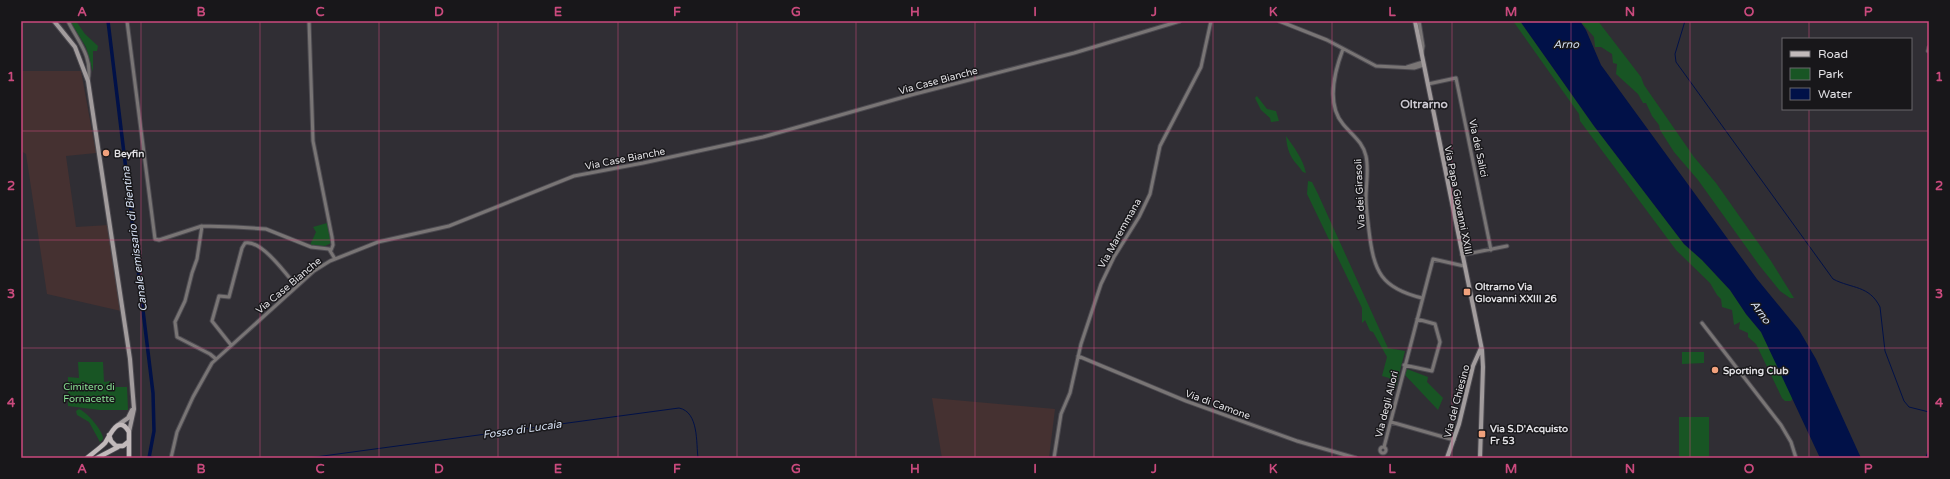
<svg xmlns="http://www.w3.org/2000/svg" width="1950" height="479" font-family="'Varela Round',sans-serif">
	<style>
		.industrial { fill: #453131 }
		.green { fill: #185524 }
		.water { fill: #011148 }
		.lines { fill: none; stroke-linecap: round; stroke-linejoin: round }
		.stream { stroke: #011148; stroke-width: 1 }
		.canal { stroke: #011148; stroke-width: 3.5 }
		.street-casing { stroke: #4c4a50; stroke-width: 5 }
		.secondary-casing { stroke: #4c4a50; stroke-width: 6 }
		.primary-casing { stroke: #4c4a50; stroke-width: 6 }
		.street { stroke: #797575; stroke-width: 3 }
		.secondary { stroke: #a29c9d; stroke-width: 4 }
		.primary { stroke: #c2babb; stroke-width: 4.5 }
		.grid { fill: none; stroke: #ca4a7d; stroke-width: 1; stroke-opacity: 0.55 }
		.poi-dot { fill: #f1a17c; stroke: #18171a; stroke-width: 1.5 }
		.labels { text-anchor: middle; stroke-width: 3; stroke-linejoin: round; paint-order: stroke }
		.street-label { font-size: 10px; fill: #e1e0e4; stroke: #18171a }
		.poi-label { font-size: 10px; font-weight: bold; fill: #e1e0e4; stroke: #18171a; text-anchor: start }
		.park-label { font-size: 10px; fill: #89e093; stroke: #18171a }
		.water-label { font-size: 11px; font-style: italic; fill: #d5dff1; stroke: #18171a }
		.quarter-label { font-size: 12px; font-weight: bold; fill: #cac7cf; stroke: #18171a }
		.neatline { fill: none; stroke: #ca4a7d; stroke-width: 1.5 }
		.grid-label { font-size: 13px; text-anchor: middle; font-weight: bold; fill: #ca4a7d }
	</style>
	<rect width="100%" height="100%" fill="#302e34"/>
	<path class="industrial" d="M21,71H81L96,153L66,156L76,227L109,225L121,311L47,294L26,154L21,151Z
		M932,398L1055,409L1049,458H942Z"/>
	<path class="green" d="M70,21H76L85,34L98,46L97,51H93V72L86,47Z
		M1513,21H1520L1594,126L1684,244L1702,260L1730,290L1746,314L1761,332L1793,398L1791,401H1785L1782,398L1756,344L1748,337V333L1739,329L1740,322L1734,325L1732,310L1722,307L1721,299L1717,295L1710,283L1676,250L1580,121L1579,114Z
		M1580,21H1598L1641,77L1644,85L1694,157L1716,183L1771,261L1794,298H1790L1780,291L1759,265L1698,180L1674,152L1660,130L1659,125L1652,116L1646,103H1643L1638,94L1616,74L1617,64L1613,63L1612,54L1601,47H1595L1594,37Z
		M1257,96L1267,109L1276,111L1279,121L1271,122L1270,118L1261,110L1255,98Z
		M1286,136C1294,147 1303,159 1306,173C1301,172 1302,170 1299,167C1290,157 1287,150 1286,136Z
		M1308,181L1312,182L1318,194L1388,348L1405,351L1396,387L1389,378L1382,376L1387,357L1373,332L1370,331L1365,320L1362,323V308L1307,194Z
		M327,223L331,243L325,246L310,245L316,232L313,227Z
		M1682,352H1704V363L1682,364Z
		M78,362H103L104,382L110,381V387H127L128,410H100L68,406V377L79,378Z
		M1407,369L1428,377L1427,382L1443,398L1438,410L1405,375Z
		M79,409C87,412 104,432 103,439L100,442L89,422L77,415L76,411Z
		M1679,417H1709V458H1679Z"/>
	<path class="water" d="M1520,21H1580L1586,30L1601,65L1757,279L1799,330L1816,359L1861,458H1820L1761,332L1746,314L1730,290L1702,260L1684,244L1594,126Z"/>
	<g class="lines">
		<path class="stream" d="M1685,21L1675,54L1676,62L1833,279C1852,289 1869,285 1880,307L1885,351L1904,401L1909,407L1929,412
			M150,456L156,458
			M308,458L679,408C699,412 696,443 698,458"/>
		<path class="canal" d="M108,21L153,393L154,431L149,458
			M1927,458L1929,453"/>
		<g class="street-casing">
			<path id="street" d="M68,21C78,42 93,56 88,81
				M127,21L155,239L159,240L202,226L235,227L266,229L311,247L329,249L335,259
				M309,21L313,141L332,237L333,245L331,250
				M1279,21L1327,40L1376,66L1414,68L1424,65
				M1419,21L1423,46L1422,53
				M1343,49C1334,73 1326,104 1343,124C1352,135 1363,142 1366,156C1369,170 1366,184 1366,198C1366,209 1368,221 1369,231C1374,272 1381,288 1422,298
				M1928,51L1929,47
				M1407,67L1423,62
				M1428,84L1456,78L1491,250
				M202,226L197,259L192,273L185,301L175,322L177,337L210,354L216,359
				M1462,255L1507,246
				M1702,323L1781,425L1791,442L1796,458
				M231,345L212,321L219,296L229,297L242,248L245,243C261,239 287,275 296,286
				M1078,356L1186,401L1297,441L1356,458
				M1404,365L1432,371L1440,342L1435,324L1417,319
				M1391,422L1454,440
				M1384,447L1433,259L1464,266
				M1380 450a3 3 0 1 1 6 0a3 3 0 1 1-6 0Z
				M171,458L177,432L193,397L212,363L314,271L330,261L378,242L449,226L574,176L643,163L763,137L911,95L1074,53L1180,21
				M1054,458L1061,414L1070,393L1081,344L1101,284L1114,257L1139,217L1150,194L1160,146L1201,67L1211,21"/>
		</g>
		<g class="secondary-casing">
			<path id="secondary" d="M54,21L75,47L88,81L130,359L134,409L129,432
				M1415,21L1482,350L1483,367L1480,458
				M118,425L128,418L132,410
				M1447,458L1459,424L1473,366L1481,348"/>
		</g>
		<g class="primary-casing">
			<path id="primary" d="M109,435L111,441L116,446H123L128,442
				M87,458C93,453 100,448 105,443C110,436 118,413 129,432V458
				M97,458L118,447"/>
		</g>
		<use href="#street" class="street"/>
		<use href="#secondary" class="secondary"/>
		<use href="#primary" class="primary"/>
	</g>
	<path class="grid" d="M141,21V458M260,21V458M379,21V458M498,21V458M618,21V458M737,21V458M856,21V458M975,21V458M1094,21V458M1213,21V458M1332,21V458M1452,21V458M1571,21V458M1690,21V458M1809,21V39M1809,109V458M21,131H1929M21,240H1929M21,348H1929"/>
	<g class="poi-dot">
		<circle cx="106" cy="153" r="4"/>
		<rect x="1463" y="288" width="8" height="8" rx="2"/>
		<circle cx="1715" cy="370" r="4"/>
		<rect x="1478" y="430" width="8" height="8" rx="2"/>
	</g>
	<g class="labels">
		<g class="street-label">
			<text transform="translate(938 80) rotate(-15)" y="4">Via Case Bianche</text>
			<text transform="translate(1479 148) rotate(78)" y="4">Via dei Salici</text>
			<text transform="translate(625 158) rotate(-11)" y="4">Via Case Bianche</text>
			<text transform="translate(1359 194) rotate(-93)" y="4">Via dei Girasoli</text>
			<text transform="translate(1459 200) rotate(79)" y="4">Via Papa Giovanni XXIII</text>
			<text transform="translate(1119 233) rotate(-61)" y="4">Via Maremmana</text>
			<text transform="translate(288 285) rotate(-40)" y="4">Via Case Bianche</text>
			<text transform="translate(1456 401) rotate(-75)" y="4">Via del Chiesino</text>
			<text transform="translate(1218 404) rotate(20)" y="4">Via di Camone</text>
			<text transform="translate(1386 404) rotate(-76)" y="4">Via degli Allori</text>
		</g>
		<g class="poi-label">
			<text x="114" y="157">Beyfin</text>
			<text x="1475" y="290">Oltrarno Via<tspan x="1475" dy="12">GIovanni XXIII 26</tspan></text>
			<text x="1723" y="374">Sporting Club</text>
			<text x="1490" y="432">Via S.D'Acquisto<tspan x="1490" dy="12">Fr 53</tspan></text>
		</g>
		<g class="park-label">
			<text x="89" y="390">Cimitero di<tspan x="89" dy="12">Fornacette</tspan></text>
		</g>
		<g class="water-label">
			<text x="1566" y="48">Arno</text>
			<text transform="translate(134 239) rotate(-97)" y="4">Canale emissario di Bientina</text>
			<text transform="translate(1761 312) rotate(55)" y="4">Arno</text>
			<text transform="translate(522 429) rotate(-8)" y="4">Fosso di Lucaia</text>
		</g>
		<g class="quarter-label">
			<text x="1424" y="108">Oltrarno</text>
		</g>
	</g>
	<rect width="1950" height="479" fill="none" stroke="#18171a" stroke-width="44"/>
	<rect x="1782" y="38" width="130" height="72" fill="#18171a" stroke="#68676b"/>
	<rect x="1790" y="51" width="20" height="6" fill="#c2babb" stroke="#68676b"/>
	<text x="1818" y="58" font-size="12" fill="#e1e0e4">Road</text>
	<rect x="1790" y="68" width="20" height="12" fill="#185524" stroke="#68676b"/>
	<text x="1818" y="78" font-size="12" fill="#e1e0e4">Park</text>
	<rect x="1790" y="88" width="20" height="12" fill="#011148" stroke="#68676b"/>
	<text x="1818" y="98" font-size="12" fill="#e1e0e4">Water</text>
	<rect x="22" y="22" width="1906" height="435" class="neatline"/>
	<g class="grid-label">
		<text x="82" y="16">A</text>
		<text x="201" y="16">B</text>
		<text x="320" y="16">C</text>
		<text x="439" y="16">D</text>
		<text x="558" y="16">E</text>
		<text x="677" y="16">F</text>
		<text x="796" y="16">G</text>
		<text x="915" y="16">H</text>
		<text x="1035" y="16">I</text>
		<text x="1154" y="16">J</text>
		<text x="1273" y="16">K</text>
		<text x="1392" y="16">L</text>
		<text x="1511" y="16">M</text>
		<text x="1630" y="16">N</text>
		<text x="1749" y="16">O</text>
		<text x="1868" y="16">P</text>
		<text x="11" y="81">1</text>
		<text x="1939" y="81">1</text>
		<text x="11" y="190">2</text>
		<text x="1939" y="190">2</text>
		<text x="11" y="298">3</text>
		<text x="1939" y="298">3</text>
		<text x="11" y="407">4</text>
		<text x="1939" y="407">4</text>
		<text x="82" y="473">A</text>
		<text x="201" y="473">B</text>
		<text x="320" y="473">C</text>
		<text x="439" y="473">D</text>
		<text x="558" y="473">E</text>
		<text x="677" y="473">F</text>
		<text x="796" y="473">G</text>
		<text x="915" y="473">H</text>
		<text x="1035" y="473">I</text>
		<text x="1154" y="473">J</text>
		<text x="1273" y="473">K</text>
		<text x="1392" y="473">L</text>
		<text x="1511" y="473">M</text>
		<text x="1630" y="473">N</text>
		<text x="1749" y="473">O</text>
		<text x="1868" y="473">P</text>
	</g>
</svg>
